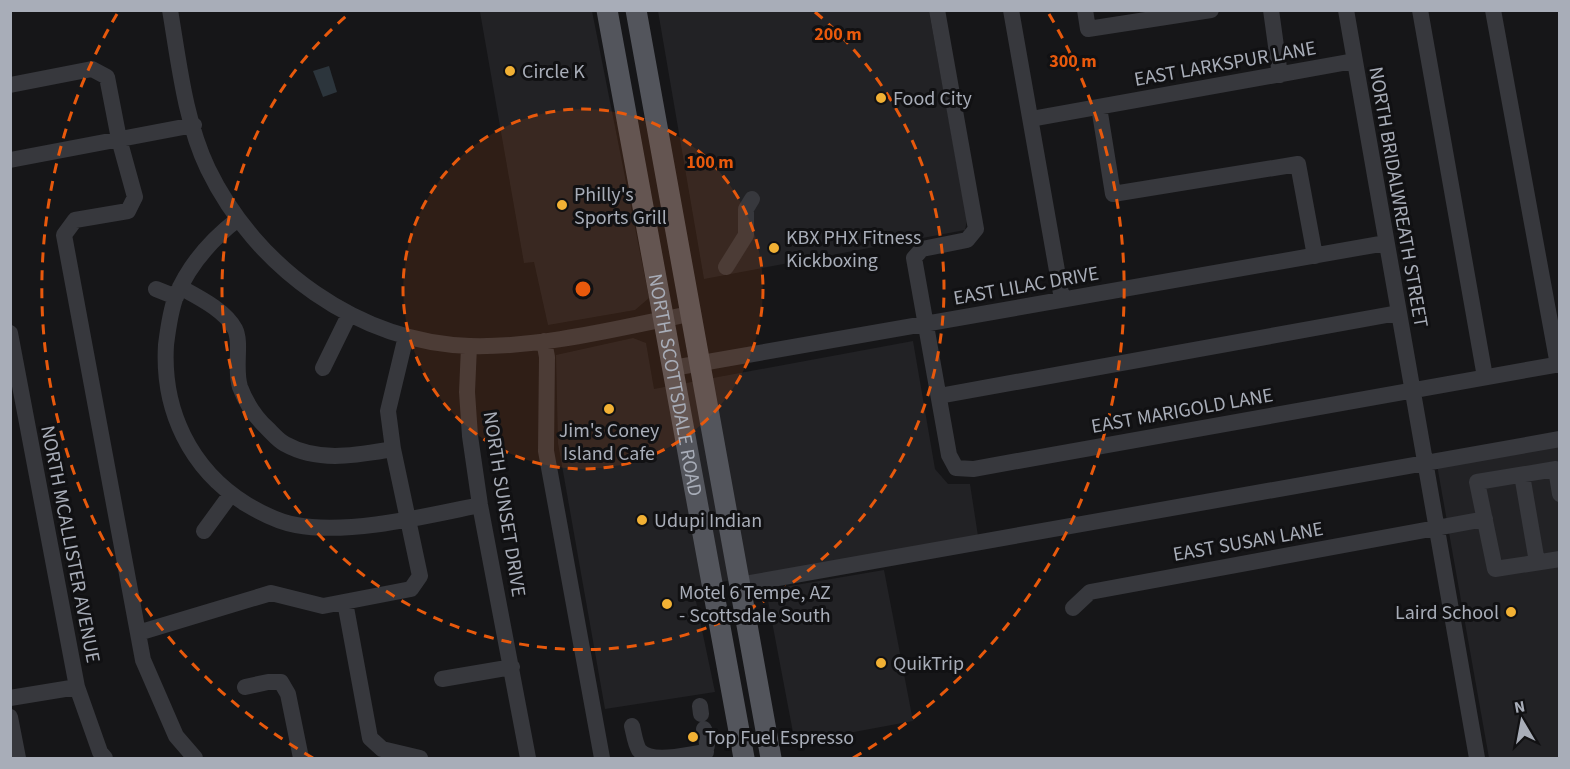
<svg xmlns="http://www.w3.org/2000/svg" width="1570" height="769" font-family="'Source Sans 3',sans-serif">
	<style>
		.built { fill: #222225 }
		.water { fill: #2c353c }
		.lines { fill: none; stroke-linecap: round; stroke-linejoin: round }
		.minor { stroke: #37383d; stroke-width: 16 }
		.major { stroke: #53555c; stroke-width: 21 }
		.ring { fill: none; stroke: #e8590c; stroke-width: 3; stroke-dasharray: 10 8 }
		.poi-dot { fill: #f2b134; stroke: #111113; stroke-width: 2 }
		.labels { text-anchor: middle; stroke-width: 6; stroke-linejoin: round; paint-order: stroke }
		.street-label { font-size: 20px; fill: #a8adb8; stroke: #111113 }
		.poi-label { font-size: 20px; fill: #a8adb8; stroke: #111113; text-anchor: start }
		.centre { fill: #e8590c; stroke: #111113; stroke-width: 3 }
		.ring-label { font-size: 18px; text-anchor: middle; font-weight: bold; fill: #e8590c; stroke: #111113; stroke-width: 6; stroke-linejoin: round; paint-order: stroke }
	</style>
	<rect width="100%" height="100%" fill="#161618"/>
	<path class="built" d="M486,11H592L649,298L635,310L548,325L534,262L524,263L480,12Z
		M658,11H929L967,220L965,230L704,279Z
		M633,338L646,343L654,389L913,341L935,469L948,484H970L978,536L693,587L715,692L605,709L558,443L556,355Z
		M1559,443V758H1489L1437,465Z
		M884,570L913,721L795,743L766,590Z"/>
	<path class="water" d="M329,66L337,92L323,97L313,71Z"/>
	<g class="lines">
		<path class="minor" d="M170,10C179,63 185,121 208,169C256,268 358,342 470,346C541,348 619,328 689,314
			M937,10L976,229L967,240L922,249L914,258L949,455L956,468L973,469L1560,364
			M1011,10L1062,299
			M1085,10L1088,29L1211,10
			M1271,10L1280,75
			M1346,10L1477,758
			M1420,10L1485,377
			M1493,10L1558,365
			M10,85L92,69L107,77L119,139L135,197L128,211L75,220L64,235L143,660L176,736L195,758
			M1099,107L1113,194L1298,164L1315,256
			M1031,119L1354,61
			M10,160L194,125
			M238,219C212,239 189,265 176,296C170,312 168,329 166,345C162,410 190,469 246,504C261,513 278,522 296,525C349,535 426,516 480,505
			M726,267L746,235V209L752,199
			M180,287C198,297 225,310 235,329C242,343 234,368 240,387C246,403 256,418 268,429C273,434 279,441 285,444C319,463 357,455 393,449
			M156,289L176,297
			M10,333L77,687L100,752L105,758
			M544,341L547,357L546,451L602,758
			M469,346L467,392L470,436L480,505L528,758
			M323,368L349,315
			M673,368L1386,243
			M939,396L1398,313
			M1522,475L1537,562
			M1560,494L1556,469L1477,482L1495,569L1560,559
			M204,531L231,494
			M739,585L1560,439
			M345,602L370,738L382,749L420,758
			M1073,608L1090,592L1485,519
			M138,633L271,593L323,606L411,589L420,576L393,449L388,411L406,336
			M442,679L512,667
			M245,687L268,682H281L288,694L301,758
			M10,698L77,687
			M700,706L701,714
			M10,717L18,758
			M632,726C634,734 635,743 639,750C651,765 688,754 706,752
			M697,757C711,751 707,741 704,729"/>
		<g class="major">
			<path id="s1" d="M607,10L744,758"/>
			<path d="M636,10L771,758"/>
		</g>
	</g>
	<circle cx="583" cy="289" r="180" fill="#e8590c" fill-opacity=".12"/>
	<g class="ring">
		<circle cx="583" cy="289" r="180"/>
		<path d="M815 12A361 361 0 1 1 351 12"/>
		<path d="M313 758A541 541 0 0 1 117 14M1049 14A541 541 0 0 1 853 758"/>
	</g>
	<g class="poi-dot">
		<circle cx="510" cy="71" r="6"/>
		<circle cx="881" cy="98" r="6"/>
		<circle cx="562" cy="205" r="6"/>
		<circle cx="774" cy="248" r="6"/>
		<circle cx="609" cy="409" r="6"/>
		<circle cx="642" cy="520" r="6"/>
		<circle cx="667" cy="604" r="6"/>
		<circle cx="1511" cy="612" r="6"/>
		<circle cx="881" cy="663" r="6"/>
		<circle cx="693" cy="737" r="6"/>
	</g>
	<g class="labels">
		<g class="street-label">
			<text transform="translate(1225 63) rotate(-10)" y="7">EAST LARKSPUR LANE</text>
			<text transform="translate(1399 197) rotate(80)" y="7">NORTH BRIDALWREATH STREET</text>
			<text transform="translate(1026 285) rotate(-10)" y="7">EAST LILAC DRIVE</text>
			<text dy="7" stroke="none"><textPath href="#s1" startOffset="381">NORTH SCOTTSDALE ROAD</textPath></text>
			<text transform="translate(1182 410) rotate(-10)" y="7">EAST MARIGOLD LANE</text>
			<text transform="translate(505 504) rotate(81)" y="7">NORTH SUNSET DRIVE</text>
			<text transform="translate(1248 541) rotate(-10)" y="7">EAST SUSAN LANE</text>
			<text transform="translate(71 544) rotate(79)" y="7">NORTH MCALLISTER AVENUE</text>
		</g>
		<g class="poi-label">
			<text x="522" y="78">Circle K</text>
			<text x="893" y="105">Food City</text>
			<text x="574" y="201">Philly's<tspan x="574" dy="23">Sports Grill</tspan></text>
			<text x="786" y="244">KBX PHX Fitness<tspan x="786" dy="23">Kickboxing</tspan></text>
			<text x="609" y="437" text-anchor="middle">Jim's Coney<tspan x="609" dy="23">Island Cafe</tspan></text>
			<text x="654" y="527">Udupi Indian</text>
			<text x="679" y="599">Motel 6 Tempe, AZ<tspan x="679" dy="23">- Scottsdale South</tspan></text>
			<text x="1499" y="619" text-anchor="end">Laird School</text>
			<text x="893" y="670">QuikTrip</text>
			<text x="705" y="744">Top Fuel Espresso</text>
		</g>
	</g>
	<circle cx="583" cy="289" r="9" class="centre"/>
	<g class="ring-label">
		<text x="838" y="40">200 m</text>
		<text x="1073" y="67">300 m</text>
		<text x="710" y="168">100 m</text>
	</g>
	<rect width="1570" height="769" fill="none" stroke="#a8adb8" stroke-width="24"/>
	<g transform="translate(1522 721) rotate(350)" stroke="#111113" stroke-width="4.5" paint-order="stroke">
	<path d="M0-4.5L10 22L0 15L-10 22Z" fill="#a8adb8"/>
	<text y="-9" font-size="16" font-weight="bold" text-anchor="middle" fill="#a8adb8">N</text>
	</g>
</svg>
